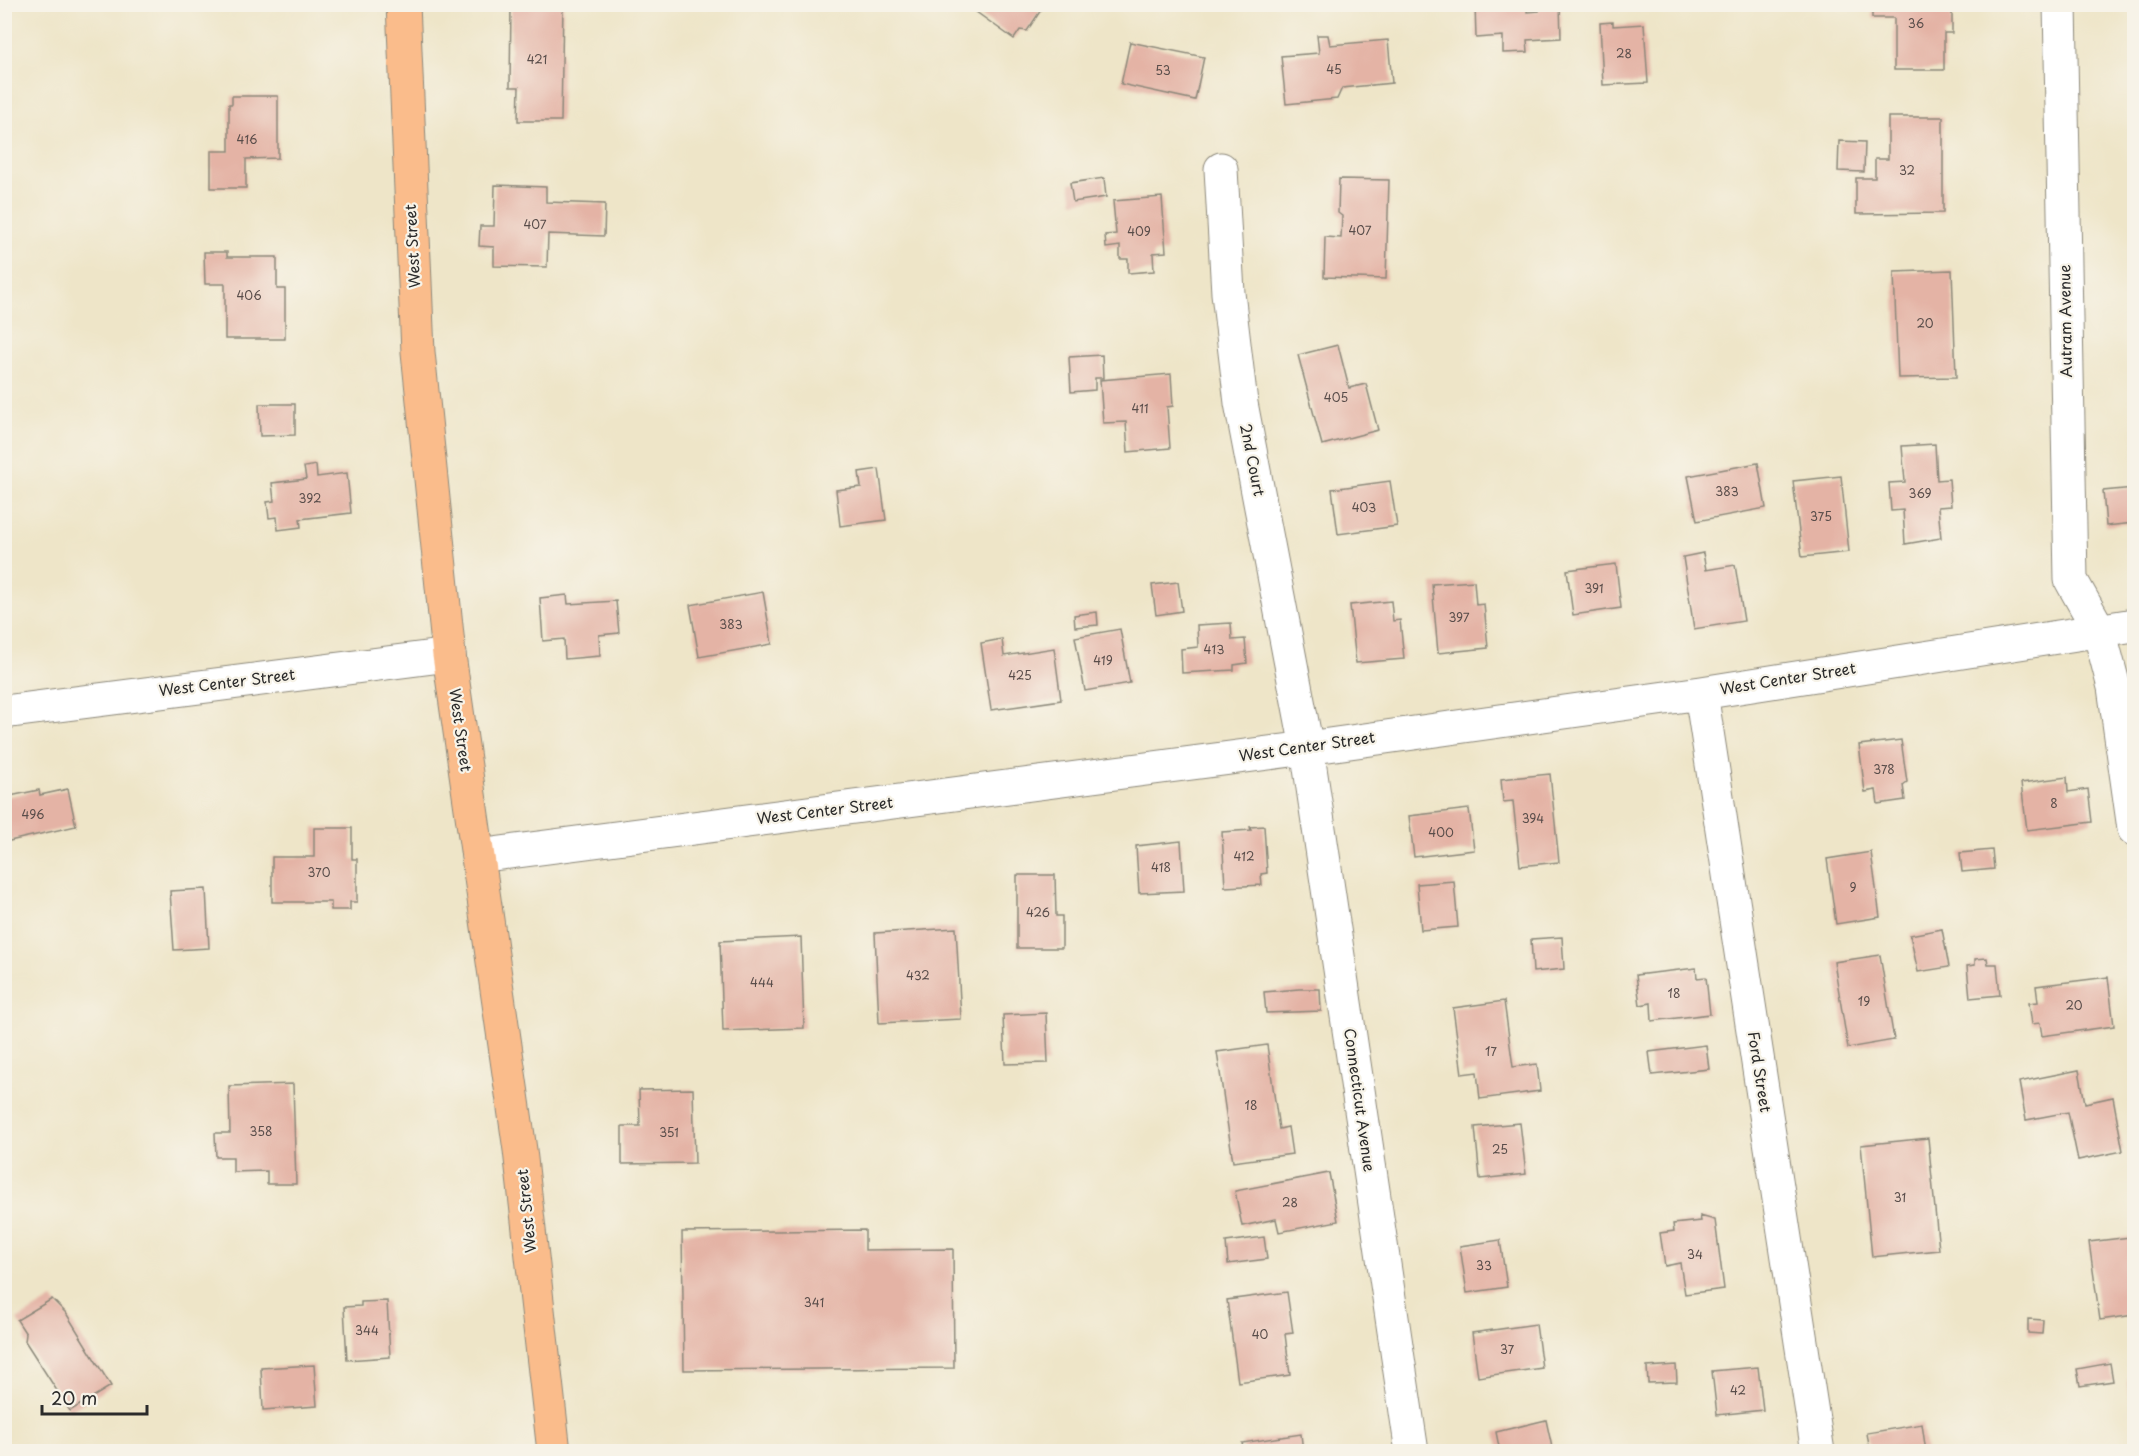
<svg xmlns="http://www.w3.org/2000/svg" width="2139" height="1456" font-family="'Playpen Sans',sans-serif">
	<style>
		.building { fill: #e4b3a5 }
		.lines { fill: none; stroke-linecap: round; stroke-linejoin: round }
		.minor-casing { stroke: #8c887a; stroke-width: 35 }
		.major-casing { stroke: #8c887a; stroke-width: 35 }
		.minor { stroke: #fff; stroke-width: 33 }
		.major { stroke: #fabc8b; stroke-width: 33 }
		.labels { text-anchor: middle; stroke-width: 4.5; stroke-linejoin: round; paint-order: stroke }
		.number-label { font-size: 12px; fill: #594d4a }
		.street-label { font-size: 15px; fill: #2b2b2b; stroke: #f7f3e8 }
	</style>
	<rect width="100%" height="100%" fill="#f7f3e8"/>
	<filter id="ink" filterUnits="userSpaceOnUse"><feTurbulence type="fractalNoise" baseFrequency=".0167" numOctaves="2"/><feDisplacementMap in="SourceGraphic" scale="12" xChannelSelector="R" yChannelSelector="G"/><feConvolveMatrix kernelMatrix="1 2 1 2 8 2 1 2 1" color-interpolation-filters="sRGB"/></filter>
	<filter id="wash" filterUnits="userSpaceOnUse"><feTurbulence type="fractalNoise" baseFrequency=".008" numOctaves="4" result="noise"/><feDisplacementMap in="SourceGraphic" scale="24" xChannelSelector="R" yChannelSelector="G"/><feGaussianBlur stdDeviation="1.35" result="paint"/><feColorMatrix in="noise" values="0 0 0 0 0 0 0 0 0 0 0 0 0 0 0 0 0 1.4 0 .05"/><feComposite in="paint" operator="in"/></filter>
	<g filter="url(#wash)">
		<rect width="100%" height="100%" fill="#eee5c8"/>
		<g id="blocks">
			<path class="building" d="M511,4H563L561,121H518L519,87H510Z
				M965,4H1045L1027,31L1020,30L1014,39Z
				M1475,4H1527V12L1539,11L1538,4H1560L1561,38L1527,40L1528,52L1503,53V36L1476,38Z
				M1872,4H1952V33H1944V70H1894V18H1872Z
				M1613,22V26L1644,24L1648,83L1603,85L1600,23Z
				M1317,35H1328L1330,45L1388,40L1392,83L1342,88L1337,99L1286,104L1281,56L1319,53Z
				M1130,42L1204,57L1195,100L1121,84Z
				M232,96H278V158L246,159V188H211V151H229V104H232Z
				M1888,117H1943V213L1856,214V178H1875V159H1888Z
				M1839,141L1865,142L1864,172L1838,171Z
				M1104,178L1106,197L1073,202L1070,183Z
				M1339,179L1389,180L1386,279L1324,277L1325,237L1341,238L1342,216L1338,213Z
				M495,185L546,187V202L605,204L604,236L548,234L547,267L494,266V247L479,246L480,226H494Z
				M1162,197L1166,252L1153,253L1154,271L1128,273V259H1120V246L1106,248L1105,235L1116,234L1113,201Z
				M204,252H227V257H277V289H285V339H225V284H205Z
				M1952,270L1956,377L1898,378L1894,272Z
				M1338,345L1349,388L1366,384L1378,430L1322,445L1298,355Z
				M1102,355L1103,378H1095V390L1071,392L1069,357Z
				M1171,374L1173,406L1167,407L1170,448L1128,452L1126,422L1103,423L1100,380Z
				M259,404H295V435L260,436Z
				M1935,444L1937,480L1949,479L1951,506L1938,507L1941,538L1905,544L1903,510L1891,511L1889,483L1905,482L1902,446Z
				M1758,463L1766,508L1697,521L1688,476Z
				M316,465L317,477L347,473L351,513L300,519L301,527L278,530L277,517L269,518L267,502L274,501L272,483L306,479L304,467Z
				M879,469L886,520L840,526L836,490L861,487L859,472Z
				M1841,476L1849,552L1802,557L1793,481Z
				M1390,481L1397,526L1338,534L1332,489Z
				M2134,488V523L2106,526L2103,491Z
				M1703,553L1706,570L1735,565L1744,621L1694,629L1683,557Z
				M1616,564L1621,608L1573,615L1567,570Z
				M1474,581L1476,605L1484,604L1488,648L1438,653L1432,584Z
				M1178,582L1182,611L1156,615L1152,585Z
				M763,592L772,644L699,657L690,605Z
				M567,595L568,604L616,601L619,633L599,635L600,656L565,659L564,639L543,641L540,598Z
				M1391,601L1393,621L1400,620L1404,659L1356,663L1350,605Z
				M1097,612L1098,625L1075,627L1074,615Z
				M1231,623L1232,640L1245,639L1247,663L1234,665V670L1182,673L1181,649L1198,647L1197,625Z
				M1120,629L1130,683L1085,691L1075,637Z
				M1002,639L1004,656L1054,648L1061,700L991,710L981,643Z
				M1901,740L1907,782L1903,785L1905,800L1878,804L1876,790L1865,792L1859,745Z
				M1550,774L1559,862L1520,866L1513,801L1503,802L1501,779Z
				M2067,777L2068,792L2088,789L2092,822L2027,830L2021,783Z
				M68,789L76,826L5,842V797L39,790L40,795Z
				M1469,809L1474,850L1414,857L1409,816Z
				M1264,826L1267,873L1261,874L1262,885L1225,887L1222,832L1251,830L1250,827Z
				M314,828H352V859H357V902H350V910H331V902H272V857H314Z
				M1181,841L1184,891L1139,893L1136,846Z
				M1992,850L1994,869L1962,872L1960,853Z
				M1871,852L1880,917L1836,924L1827,859Z
				M1017,875H1055L1056,916H1062V948H1017Z
				M1454,881L1458,927L1421,930L1417,884Z
				M206,889L209,948L174,950L170,891Z
				M956,928L961,1019L879,1023L875,933Z
				M1942,929L1949,967L1918,972L1910,935Z
				M801,937L804,1028L723,1031L720,941Z
				M1562,937L1564,969L1533,972L1531,939Z
				M1880,955L1894,1040L1848,1048L1834,962Z
				M1987,958L1988,964H1997L2000,995L1970,998L1967,966L1975,965V959Z
				M1696,968L1697,978L1706,977L1710,1014L1652,1021L1651,1003L1640,1005L1636,975Z
				M2108,977L2114,1026L2042,1036L2040,1023L2032,1024L2029,1003L2038,1002L2036,986Z
				M1299,989H1320L1321,1011L1266,1013L1264,992Z
				M1504,1001L1513,1067L1537,1064L1540,1091L1480,1099L1477,1072L1462,1074L1453,1008Z
				M1046,1013L1048,1063L1005,1064L1003,1015Z
				M1267,1045L1279,1129L1288,1127L1292,1154L1233,1162L1217,1052Z
				M1706,1045L1709,1069L1652,1075L1649,1052Z
				M2079,1070L2085,1103L2113,1097L2123,1151L2078,1160L2068,1112L2026,1120L2019,1082Z
				M293,1084L296,1184H267V1171L233,1172V1157H216L215,1133H230L229,1086Z
				M693,1089L695,1163L622,1164V1126H640L639,1090Z
				M1520,1123L1526,1174L1480,1179L1475,1127Z
				M1928,1138L1939,1250L1872,1257L1861,1145Z
				M1329,1173L1338,1221L1279,1232L1276,1219L1242,1226L1235,1191Z
				M1700,1216L1715,1220L1724,1289L1685,1294L1680,1263L1665,1266L1660,1233L1674,1231L1673,1224L1701,1221Z
				M865,1230V1250L953,1249L954,1368L684,1370L682,1232Z
				M1264,1237L1267,1259L1228,1264L1226,1242Z
				M2130,1237L2134,1271V1315L2100,1320L2089,1242Z
				M1500,1240L1507,1287L1467,1293L1460,1246Z
				M1287,1292L1293,1333L1285,1334L1290,1375L1238,1382L1227,1300Z
				M52,1299L66,1313L111,1386L70,1411L25,1341L26,1334L17,1320Z
				M387,1301L390,1357L347,1360L344,1307L361,1306V1302Z
				M2028,1319L2043,1320L2042,1334L2028,1333Z
				M1536,1324L1542,1368L1478,1377L1472,1333Z
				M2110,1363L2113,1381L2080,1386L2077,1369Z
				M314,1365L317,1406L263,1410L261,1368Z
				M1676,1365L1677,1382L1648,1383L1647,1367Z
				M1758,1367L1763,1410L1717,1415L1712,1371Z
				M2134,1377V1423H2133L2128,1378Z
				M1546,1420L1553,1452H1500L1496,1432Z
				M1922,1424L1926,1452H1870L1867,1433Z
				M1301,1434L1303,1452H1244L1242,1443Z"/>
		</g>
	</g>
	<g filter="url(#ink)">
		<use href="#blocks" fill-opacity="0" stroke="#8c887a" stroke-width="1.5"/>
		<g class="lines">
			<g class="minor-casing">
				<path id="minor" d="M2060,4L2071,580L2099,630L2114,687L2134,829
					M1221,169L1228,293L1241,403L1307,748L1412,1452
					M1701,693L1818,1452
					M4,712L449,655
					M478,856L1307,748L1701,693L2134,625"/>
			</g>
			<g class="major-casing">
				<path id="major" d="M403,4L418,352L449,655L520,1150L554,1452"/>
			</g>
			<use href="#minor" class="minor"/>
			<use href="#major" class="major"/>
		</g>
	</g>
	<g class="labels">
		<g class="number-label">
			<text x="1916" y="28">36</text>
			<text x="1624" y="58">28</text>
			<text x="537" y="64">421</text>
			<text x="1334" y="74">45</text>
			<text x="1163" y="75">53</text>
			<text x="247" y="144">416</text>
			<text x="1907" y="175">32</text>
			<text x="535" y="229">407</text>
			<text x="1360" y="235">407</text>
			<text x="1139" y="236">409</text>
			<text x="249" y="300">406</text>
			<text x="1925" y="328">20</text>
			<text x="1336" y="402">405</text>
			<text x="1140" y="413">411</text>
			<text x="1727" y="496">383</text>
			<text x="1920" y="498">369</text>
			<text x="310" y="503">392</text>
			<text x="1364" y="512">403</text>
			<text x="1821" y="521">375</text>
			<text x="1594" y="593">391</text>
			<text x="1459" y="622">397</text>
			<text x="731" y="629">383</text>
			<text x="1214" y="654">413</text>
			<text x="1103" y="665">419</text>
			<text x="1020" y="680">425</text>
			<text x="1884" y="774">378</text>
			<text x="2054" y="808">8</text>
			<text x="33" y="819">496</text>
			<text x="1533" y="823">394</text>
			<text x="1441" y="837">400</text>
			<text x="1244" y="861">412</text>
			<text x="1161" y="872">418</text>
			<text x="319" y="877">370</text>
			<text x="1853" y="892">9</text>
			<text x="1038" y="917">426</text>
			<text x="918" y="980">432</text>
			<text x="762" y="987">444</text>
			<text x="1674" y="998">18</text>
			<text x="1864" y="1006">19</text>
			<text x="2074" y="1010">20</text>
			<text x="1491" y="1056">17</text>
			<text x="1251" y="1110">18</text>
			<text x="261" y="1136">358</text>
			<text x="669" y="1137">351</text>
			<text x="1500" y="1154">25</text>
			<text x="1900" y="1202">31</text>
			<text x="1290" y="1207">28</text>
			<text x="1695" y="1259">34</text>
			<text x="1484" y="1270">33</text>
			<text x="814" y="1307">341</text>
			<text x="367" y="1335">344</text>
			<text x="1260" y="1339">40</text>
			<text x="1507" y="1354">37</text>
			<text x="1738" y="1395">42</text>
		</g>
		<g class="street-label">
			<text transform="translate(413 246) rotate(-93)" y="5">West Street</text>
			<text transform="translate(2066 321) rotate(-91)" y="5">Autram Avenue</text>
			<text transform="translate(1252 460) rotate(79)" y="5">2nd Court</text>
			<text transform="translate(1788 679) rotate(-9)" y="5">West Center Street</text>
			<text transform="translate(227 683) rotate(-7)" y="5">West Center Street</text>
			<text transform="translate(460 730) rotate(82)" y="5">West Street</text>
			<text transform="translate(1307 747) rotate(-8)" y="5">West Center Street</text>
			<text transform="translate(825 811) rotate(-7)" y="5">West Center Street</text>
			<text transform="translate(1759 1072) rotate(81)" y="5">Ford Street</text>
			<text transform="translate(1359 1100) rotate(82)" y="5">Connecticut Avenue</text>
			<text transform="translate(527 1211) rotate(-96)" y="5">West Street</text>
		</g>
	</g>
	<rect width="2139" height="1456" fill="none" stroke="#f7f3e8" stroke-width="24"/>
	<path d="M42 1405v9h105v-9" fill="none" stroke="#2b2b2b" stroke-width="3"/>
	<text x="51" y="1405" font-size="18" fill="#2b2b2b" stroke="#f7f3e8" stroke-width="4.5" paint-order="stroke">20 m</text>
</svg>
